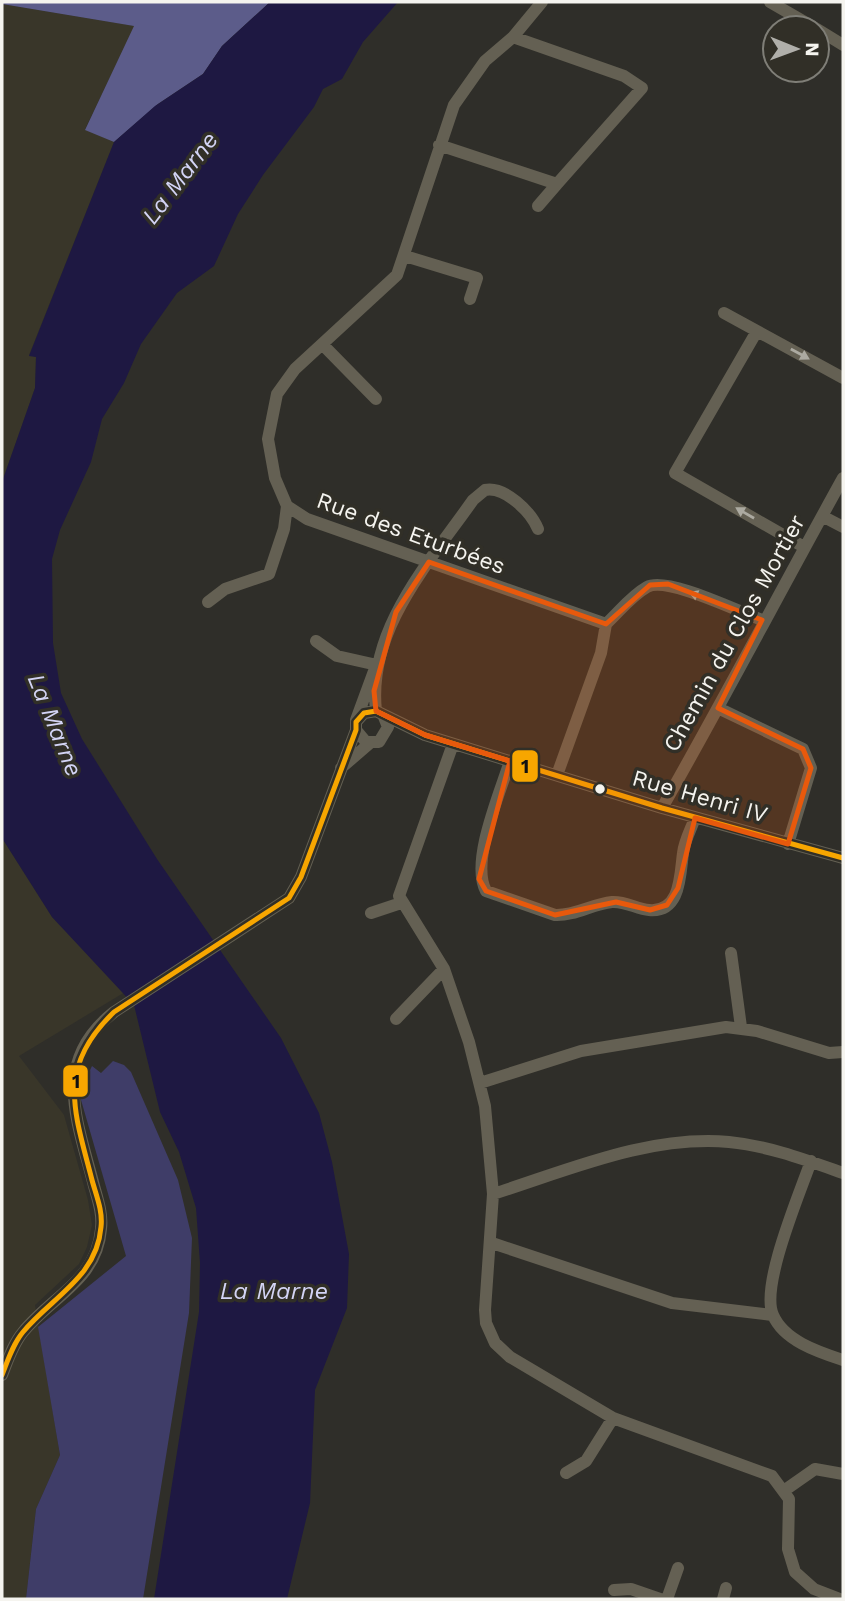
<svg xmlns="http://www.w3.org/2000/svg" width="845" height="1601" font-family="'Work Sans',sans-serif">
	<style>
		.built { fill: #393629 }
		.green { fill: #3f3d68 }
		.forest { fill: #5c5c8a }
		.water { fill: #1e1842 }
		.lines { fill: none; stroke-linecap: round; stroke-linejoin: round }
		.street { stroke: #646053; stroke-width: 12 }
		.bus-1-casing { stroke: #312f27; stroke-width: 10 }
		.bus-1 { stroke: #f7a600; stroke-width: 5 }
		.oneway { fill: #acaaa1 }
		.marked { fill: #e8590c; fill-opacity: 0.2; stroke: #e8590c; stroke-width: 5; stroke-linejoin: round }
		.bus-dot { fill: #f5f4ef; stroke: #312f27; stroke-width: 2.5 }
		.labels { text-anchor: middle; stroke-width: 7; stroke-linejoin: round; paint-order: stroke }
		.street-label { font-size: 23px; fill: #f5f4ef; stroke: #312f27 }
		.water-label { font-size: 24px; font-style: italic; fill: #d3d4f5; stroke: #312f27 }
		.line-badge { stroke: #312f27; stroke-width: 2.5 }
		.pale-badge-label { font-size: 19px; text-anchor: middle; font-weight: bold; fill: #111 }
	</style>
	<rect width="100%" height="100%" fill="#2f2e29"/>
	<path class="built" d="M2,4L135,26L85,129L114,142L29,355L36,357L35,388L2,482Z
		M2,838L52,917L125,992L19,1056L64,1115L88,1200L92,1225L87,1247L79,1264L35,1305L60,1455L36,1509L26,1599H2Z"/>
	<path class="green" d="M113,1061L124,1065L131,1072L178,1180L192,1238L189,1313L143,1599H26L36,1509L60,1455L38,1327L126,1256L79,1093L92,1066L101,1073Z"/>
	<path class="forest" d="M2,2H270L222,46L203,74L158,104L114,142L85,130L134,26L2,4Z"/>
	<path class="water" d="M270,2H398L363,42L342,79L323,89L314,107L263,175L238,214L214,266L177,293L141,344L124,383L102,419L91,462L60,530L52,559L53,643L61,693L82,739L157,859L281,1038L319,1113L332,1162L349,1254L347,1308L315,1390L310,1503L287,1599H154L199,1312L200,1263L196,1208L179,1152L160,1112L134,1005L52,917L2,838V482L35,388L36,357L29,356L114,142L155,106L203,74L222,46Z"/>
	<g class="lines">
		<path class="street" d="M542,2L513,37L485,61L454,105L397,275L295,369L277,394L268,439L275,478L287,506L307,519L606,624
			M770,2L815,28
			M817,29L843,45
			M439,145L557,184L642,88L624,76L513,37
			M538,206L557,184
			M405,256L477,278L470,299
			M724,313L843,378
			M757,331L675,473L804,547
			M323,345L376,399
			M822,516L843,527
			M208,602L225,589L269,574L284,529L287,506
			M606,624C620,611 631,596 647,587C667,576 739,612 762,620
			M316,641L337,656L377,665
			M718,708L803,749L811,768L788,844
			M376,711C367,629 429,563 473,500L485,490C505,486 531,512 538,529
			M356,720L374,671
			M356,730L366,742H379L388,727L384,717
			M453,744L399,896L444,969L469,1042L485,1106L493,1194L485,1310L486,1323L495,1343L510,1357L613,1418L772,1476L789,1499L788,1549L795,1572L814,1589L840,1599
			M510,761C500,793 470,862 486,891L555,915C575,916 592,904 612,902C625,901 637,909 649,910C681,913 680,875 683,853C684,842 691,829 695,818
			M341,768L370,743
			M557,775L601,653L606,624
			M662,808C724,699 782,588 843,478
			M371,913L401,903
			M731,953L741,1027
			M396,1019L444,969
			M480,1083L581,1051L726,1027L757,1031L829,1053L843,1052
			M811,1161C800,1193 760,1286 773,1315C784,1341 819,1352 843,1360
			M493,1194C569,1170 648,1135 729,1142C769,1146 806,1160 843,1173
			M492,1243L672,1303L772,1315
			M2,1375C8,1360 13,1344 23,1332C52,1296 97,1280 101,1229C103,1213 97,1198 93,1182C76,1117 52,1061 114,1012L289,898L301,877L356,730V722L364,713L376,711L425,735L662,808L843,858
			M566,1473L586,1461L613,1418
			M785,1490L815,1469L843,1474
			M614,1590L631,1589L660,1599
			M667,1599L678,1568
			M723,1599L726,1588"/>
		<g class="bus-1-casing">
			<path id="bus-1" d="M2,1375C8,1360 13,1344 23,1332C52,1297 97,1277 101,1227C103,1211 96,1195 92,1180C74,1110 56,1068 114,1012L289,898L301,877L356,730V722L364,713L376,711L425,735L662,808L843,858"/>
		</g>
		<use href="#bus-1" class="bus-1"/>
	</g>
	<defs><path id="oneway-solid" d="M-6-.8H1V-3.2L6.5 0L1 3.2V.8H-6Z" transform="scale(1.75)"/></defs>
	<g class="oneway">
		<use href="#oneway-solid" transform="translate(800 354) rotate(29)"/>
		<use href="#oneway-solid" transform="translate(745 513) rotate(-150)"/>
		<use href="#oneway-solid" transform="translate(699 596) rotate(-159)"/>
	</g>
	<path class="marked" d="M429,562L606,624L650,585L668,584L762,620L718,708L803,749L811,768L788,844L695,818L678,888L667,905L650,910L616,902L555,915L486,891L479,879L510,761L425,735L376,711L374,691L396,612Z"/>
	<circle class="bus-dot" cx="600" cy="789" r="6"/>
	<g class="labels">
		<g class="street-label">
			<text transform="translate(411 533) rotate(20)" y="8">Rue des Eturbées</text>
			<text transform="translate(734 633) rotate(-61)" y="8">Chemin du Clos Mortier</text>
			<text transform="translate(700 796) rotate(16)" y="8">Rue Henri IV</text>
		</g>
		<g class="water-label">
			<text transform="translate(180 178) rotate(-53)" y="8">La Marne</text>
			<text transform="translate(55 725) rotate(68)" y="8">La Marne</text>
			<text x="274" y="1299">La Marne</text>
		</g>
	</g>
	<g class="line-badge">
		<rect x="511" y="749" width="28" height="34" rx="7" fill="#f7a600"/>
		<rect x="62" y="1064" width="27" height="34" rx="7" fill="#f7a600"/>
	</g>
	<g class="pale-badge-label">
		<text x="525" y="773">1</text>
		<text x="76" y="1088">1</text>
	</g>
	<rect width="845" height="1601" fill="none" stroke="#f5f4ef" stroke-width="7"/>
	<g transform="translate(796 49) rotate(91)"><circle r="33" fill="#312f27" stroke="#7f7e77" stroke-width="2"/>
	<path d="M0-5L12 26L0 18L-12 26Z" fill="#b0afaa"/>
	<text y="-10" font-size="19" font-weight="bold" text-anchor="middle" fill="#f5f4ef">N</text>
	</g>
</svg>
